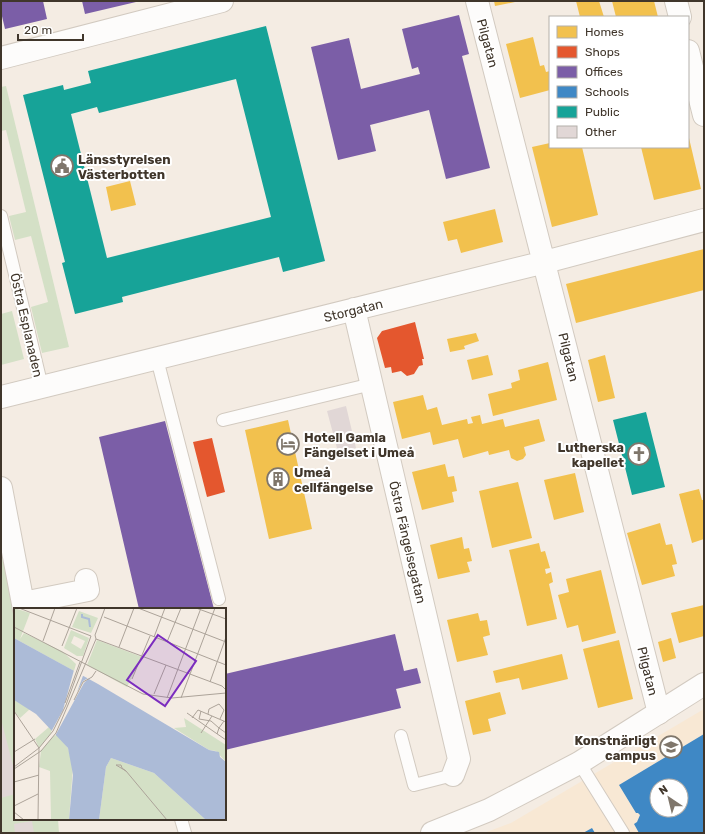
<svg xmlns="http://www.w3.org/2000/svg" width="705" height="834" font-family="Rubik,sans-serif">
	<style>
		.built { fill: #f8e8d4; fill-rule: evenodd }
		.green { fill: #d4e0c6 }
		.homes { fill: #f2c14e }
		.shops { fill: #e4572e }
		.offices { fill: #7b5ea7 }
		.schools { fill: #3f88c5; fill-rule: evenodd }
		.public { fill: #17a398; fill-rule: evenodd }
		.building { fill: #e1d7d6 }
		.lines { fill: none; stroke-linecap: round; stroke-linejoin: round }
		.lane-casing { stroke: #d2cac0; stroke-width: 14 }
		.street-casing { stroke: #d2cac0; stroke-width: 24 }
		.secondary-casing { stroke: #d2cac0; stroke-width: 24 }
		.lane { stroke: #fdfcfb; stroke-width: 12 }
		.street { stroke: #fdfcfb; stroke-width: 22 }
		.secondary { stroke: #fdfcfb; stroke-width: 22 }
		.labels { text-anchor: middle; stroke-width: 4; stroke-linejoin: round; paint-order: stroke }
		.street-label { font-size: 13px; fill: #40362b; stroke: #fff }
		.poi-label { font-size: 13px; font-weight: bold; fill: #40362b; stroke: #fff; text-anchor: start }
		.inset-river { fill: none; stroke: #acbbd7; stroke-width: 2 }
		.inset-road { fill: none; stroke: #aca399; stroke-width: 1 }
		.view { fill: #7b2cbf; fill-opacity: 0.15; stroke: #7b2cbf; stroke-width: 2 }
		.inset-edge { fill: none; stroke: #40362b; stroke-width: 2 }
	</style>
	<rect width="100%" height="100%" fill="#f4ece3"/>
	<path class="built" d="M704,709V833H484L511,823ZM657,786H681V810H657Z"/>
	<path class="green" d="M6,86L69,347L42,353L31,307L48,302L31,236L15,240L9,216L26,212L6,130L1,131V87Z
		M12,311L24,359L1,365V314Z
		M1,488L15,609V819H58L59,833H1Z"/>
	<path class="homes" d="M494,1H515V2L495,6Z
		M576,1H599L604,17H580Z
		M612,1H654L658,17H616Z
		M533,37L540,66L544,65L546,72L550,71V90L520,98L506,44Z
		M689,138L701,189L654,200L641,147H688Z
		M550,143V147H582L598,215L552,227L532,147Z
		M130,181L136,205L111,211L106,187Z
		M495,209L503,242L461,253L457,239L448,241L443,222Z
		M704,249V290L576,323L566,284Z
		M476,333L479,341L464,346L465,349L450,352L447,339Z
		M488,355L493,375L472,380L467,360Z
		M605,355L615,398L598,402L588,360Z
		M548,362L557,400L493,416L488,394L512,388L511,383L520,380L518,370Z
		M423,395L427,410L437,407L442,425L467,419L468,424L473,423L471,417L480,415L482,424L503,419L505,427L539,419L545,441L524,447L526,455L523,459L517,461L511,458L509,450L489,455L488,451L463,458L458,439L433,445L430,432L402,439L393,402Z
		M288,420L312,529L269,539L245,430Z
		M445,464L448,477L454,476L457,491L452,492L454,502L422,510L412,472Z
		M575,473L584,512L554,520L544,480Z
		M518,482L532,538L492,548L479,491Z
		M699,489L702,500H704V539L692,543L679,494Z
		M660,523L666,545L672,544L677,564L672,565L675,576L642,585L627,533Z
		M462,537L464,549L469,548L472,561L467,562L470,572L438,579L430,545Z
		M539,543L541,552L545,551L550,568L545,569L546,574L551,572L553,582L549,584L557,619L527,626L509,550Z
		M601,570L616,633L582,642L578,625L567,628L558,595L569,592L566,579Z
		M704,605V636L679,643L671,613Z
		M478,613L480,621L487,620L490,635L483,637L488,655L457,662L447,620Z
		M671,638L676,658L663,662L658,642Z
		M619,640L633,699L598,708L583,649Z
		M562,654L568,679L522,690L519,678L496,683L493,671Z
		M500,692L506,714L488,719L491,731L473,735L465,701Z"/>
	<path class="shops" d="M415,322L424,359H422L423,365L419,366L414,374L407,376L401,371L392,373L391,367L385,368L377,338L382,331Z
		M212,438L225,492L207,497L193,442Z"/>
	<path class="offices" d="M1,1H43L47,19L5,29L1,12Z
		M82,1H136V2L85,14Z
		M459,15L469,54L462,56L490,168L446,179L429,110L370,125L376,151L338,160L311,47L349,38L361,89L420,74L418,67L412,69L402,29Z
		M165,421L214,609H139L99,437Z
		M395,634L404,671L417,668L421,683L396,689L401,708L225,750V674Z"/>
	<path class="schools" d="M704,734V833H639L634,824L637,822L640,815L638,813H636L619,785ZM657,786H681V810H657Z
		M592,828L595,833H583Z"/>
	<path class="public" d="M266,26L325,261L283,272L279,257L122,297L123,302L75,314L62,263L65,262L23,95L63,85L64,90L91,83L88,71ZM236,79L271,217L107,258L71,114L97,107L99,113Z
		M646,412L665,487L632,495L613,420Z"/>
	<path class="building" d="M346,406L356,448L338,452L327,411Z
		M1,719L15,773V794L1,798Z
		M32,821L34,833H15L14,824Z"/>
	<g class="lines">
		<g class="lane-casing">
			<path id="lane" d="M1,216L42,387
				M157,359L219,599
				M223,420L372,384
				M401,736L414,785L453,775
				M585,772L623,833
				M181,819L185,833"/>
		</g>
		<g class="street-casing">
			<path id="street" d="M477,1L659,713
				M676,1L680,17
				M688,51L704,115
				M1,58L222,1
				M354,309L459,759L453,775
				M1,397L545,262L704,220
				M1,488L24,609
				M23,603L88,590L86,580"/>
		</g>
		<g class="secondary-casing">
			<path id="secondary" d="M432,833L489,810L579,763L704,684"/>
		</g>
		<use href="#lane" class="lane"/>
		<use href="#street" class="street"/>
		<use href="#secondary" class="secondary"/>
	</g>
	<defs>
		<g id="civic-ring" transform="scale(1.15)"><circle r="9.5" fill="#fff" stroke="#7f766b" stroke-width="1.5"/><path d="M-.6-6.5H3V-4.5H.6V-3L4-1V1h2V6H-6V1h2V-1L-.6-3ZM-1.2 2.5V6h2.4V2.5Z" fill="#7f766b"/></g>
		<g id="hotel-ring" transform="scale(1.15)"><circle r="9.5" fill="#fff" stroke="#7f766b" stroke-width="1.5"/><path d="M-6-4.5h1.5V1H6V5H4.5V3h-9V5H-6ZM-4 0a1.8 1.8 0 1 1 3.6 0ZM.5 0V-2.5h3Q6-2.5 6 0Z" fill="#7f766b"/></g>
		<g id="church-ring" transform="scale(1.15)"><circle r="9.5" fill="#fff" stroke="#7f766b" stroke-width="1.5"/><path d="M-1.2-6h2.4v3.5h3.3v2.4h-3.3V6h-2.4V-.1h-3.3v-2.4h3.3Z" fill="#7f766b"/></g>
		<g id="building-ring" transform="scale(1.15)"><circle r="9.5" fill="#fff" stroke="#7f766b" stroke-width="1.5"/><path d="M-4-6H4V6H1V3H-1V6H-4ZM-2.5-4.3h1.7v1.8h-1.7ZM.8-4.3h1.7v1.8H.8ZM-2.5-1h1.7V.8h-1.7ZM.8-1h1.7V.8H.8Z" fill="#7f766b"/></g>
		<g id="university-ring" transform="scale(1.15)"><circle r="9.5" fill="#fff" stroke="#7f766b" stroke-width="1.5"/><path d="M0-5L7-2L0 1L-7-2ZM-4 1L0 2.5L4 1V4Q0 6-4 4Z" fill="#7f766b"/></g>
	</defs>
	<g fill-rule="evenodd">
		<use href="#civic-ring" x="62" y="166"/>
		<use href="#hotel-ring" x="288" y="444"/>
		<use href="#church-ring" x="639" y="454"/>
		<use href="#building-ring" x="278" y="479"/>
		<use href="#university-ring" x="671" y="747"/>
	</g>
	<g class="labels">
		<g class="street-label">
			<text transform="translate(488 43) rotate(75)" y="5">Pilgatan</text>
			<text transform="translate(353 310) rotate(-14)" y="5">Storgatan</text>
			<text transform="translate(27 325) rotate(77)" y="5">Östra Esplanaden</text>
			<text transform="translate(569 357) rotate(76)" y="5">Pilgatan</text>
			<text transform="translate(408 542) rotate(77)" y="5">Östra Fängelsegatan</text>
			<text transform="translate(648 671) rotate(76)" y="5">Pilgatan</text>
		</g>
		<g class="poi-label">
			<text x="78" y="164">Länsstyrelsen<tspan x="78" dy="15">Västerbotten</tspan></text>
			<text x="304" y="442">Hotell Gamla<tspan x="304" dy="15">Fängelset i Umeå</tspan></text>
			<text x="624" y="452" text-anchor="end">Lutherska<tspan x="624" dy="15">kapellet</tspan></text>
			<text x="294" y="477">Umeå<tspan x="294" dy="15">cellfängelse</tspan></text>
			<text x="656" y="745" text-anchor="end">Konstnärligt<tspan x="656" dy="15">campus</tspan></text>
		</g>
	</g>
	<g transform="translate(14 608)">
		<rect width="212" height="212" fill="#f4ece3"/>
		<path d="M0,0L16,5L6,31L10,25L48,43L62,56L60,63L0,30ZM65,3L84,10L77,25L58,19ZM57,22L75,30L69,48H63L50,40ZM60,28L71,33L67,41L57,35ZM83,32L128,49L113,79L73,57ZM0,92L16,101L6,110L0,103ZM170,110L212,137V154L202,143L195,142L160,120L172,119ZM35,119L39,123L25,140L21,131ZM42,125L54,140L59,158L55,212H37L36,163L25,159L27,143ZM97,150L140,165L192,212H85L92,159Z" fill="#d4e0c6" fill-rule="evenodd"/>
		<path d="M0,30L84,76L195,142L205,144L206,149L212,154V212H192L140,165L97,150L92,159L85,212H55L59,167L54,140L22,106L0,92Z" fill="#acbbd7"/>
		<path d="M60,62L70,65L63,84L69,73L76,69L70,75L41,128L37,124L49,102Z" fill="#f4ece3"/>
		<path class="inset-river" d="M68,6V9L75,11L76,19"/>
		<path class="inset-road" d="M5,0L77,28M124,0L212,34M182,0L212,11M90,9L212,57M0,19L129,86L158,90L212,85M140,29L151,0M82,31L208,78L212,82M82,31L81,27L91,0M29,33L41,0M153,34L167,0M48,38L63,0M105,39L120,0M118,71L136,28M196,74L212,29M140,86L152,57M153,90L187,0M167,90L201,0M60,92L69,74L78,69L82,63M51,95L66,54M0,103L25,140L24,212M187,103L185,111L197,113L205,120L203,126M173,105L212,132M194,106L195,101L205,96L210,102L206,111M178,110L184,102L212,114M210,113L205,120L212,125M187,125L198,108M0,144L21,131M0,159L25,140L39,123L52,97L77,28M0,161L27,143L42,125L82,31M112,163L102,157H107L108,160L112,163L153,212M0,174L25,167M0,198L24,186M0,204L10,212"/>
		<path class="view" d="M144,27L182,53L151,98L113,72Z"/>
		<rect width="212" height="212" class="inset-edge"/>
	</g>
	<rect width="705" height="834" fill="none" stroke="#40362b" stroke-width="4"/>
	<rect x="549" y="16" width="140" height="132" fill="#ffffff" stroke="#b3afaa"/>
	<rect x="557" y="26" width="20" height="12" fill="#f2c14e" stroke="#b3afaa"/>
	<text x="585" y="36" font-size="12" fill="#40362b">Homes</text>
	<rect x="557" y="46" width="20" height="12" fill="#e4572e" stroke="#b3afaa"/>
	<text x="585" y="56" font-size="12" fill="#40362b">Shops</text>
	<rect x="557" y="66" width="20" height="12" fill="#7b5ea7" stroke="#b3afaa"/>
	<text x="585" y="76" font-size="12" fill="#40362b">Offices</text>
	<rect x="557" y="86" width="20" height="12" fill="#3f88c5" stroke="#b3afaa"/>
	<text x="585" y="96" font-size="12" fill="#40362b">Schools</text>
	<rect x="557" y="106" width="20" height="12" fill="#17a398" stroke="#b3afaa"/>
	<text x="585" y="116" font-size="12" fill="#40362b">Public</text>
	<rect x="557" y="126" width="20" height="12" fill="#e1d7d6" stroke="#b3afaa"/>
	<text x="585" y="136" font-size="12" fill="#40362b">Other</text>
	<g transform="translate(669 798) rotate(325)"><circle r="19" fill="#ffffff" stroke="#b3afaa"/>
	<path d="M0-3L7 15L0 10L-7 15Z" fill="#7f766b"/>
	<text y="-6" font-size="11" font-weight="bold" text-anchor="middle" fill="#40362b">N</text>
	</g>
	<path d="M18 34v6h65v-6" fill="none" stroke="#40362b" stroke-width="2"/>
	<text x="24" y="34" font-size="12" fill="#40362b" stroke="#ffffff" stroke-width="3" paint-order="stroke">20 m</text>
</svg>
